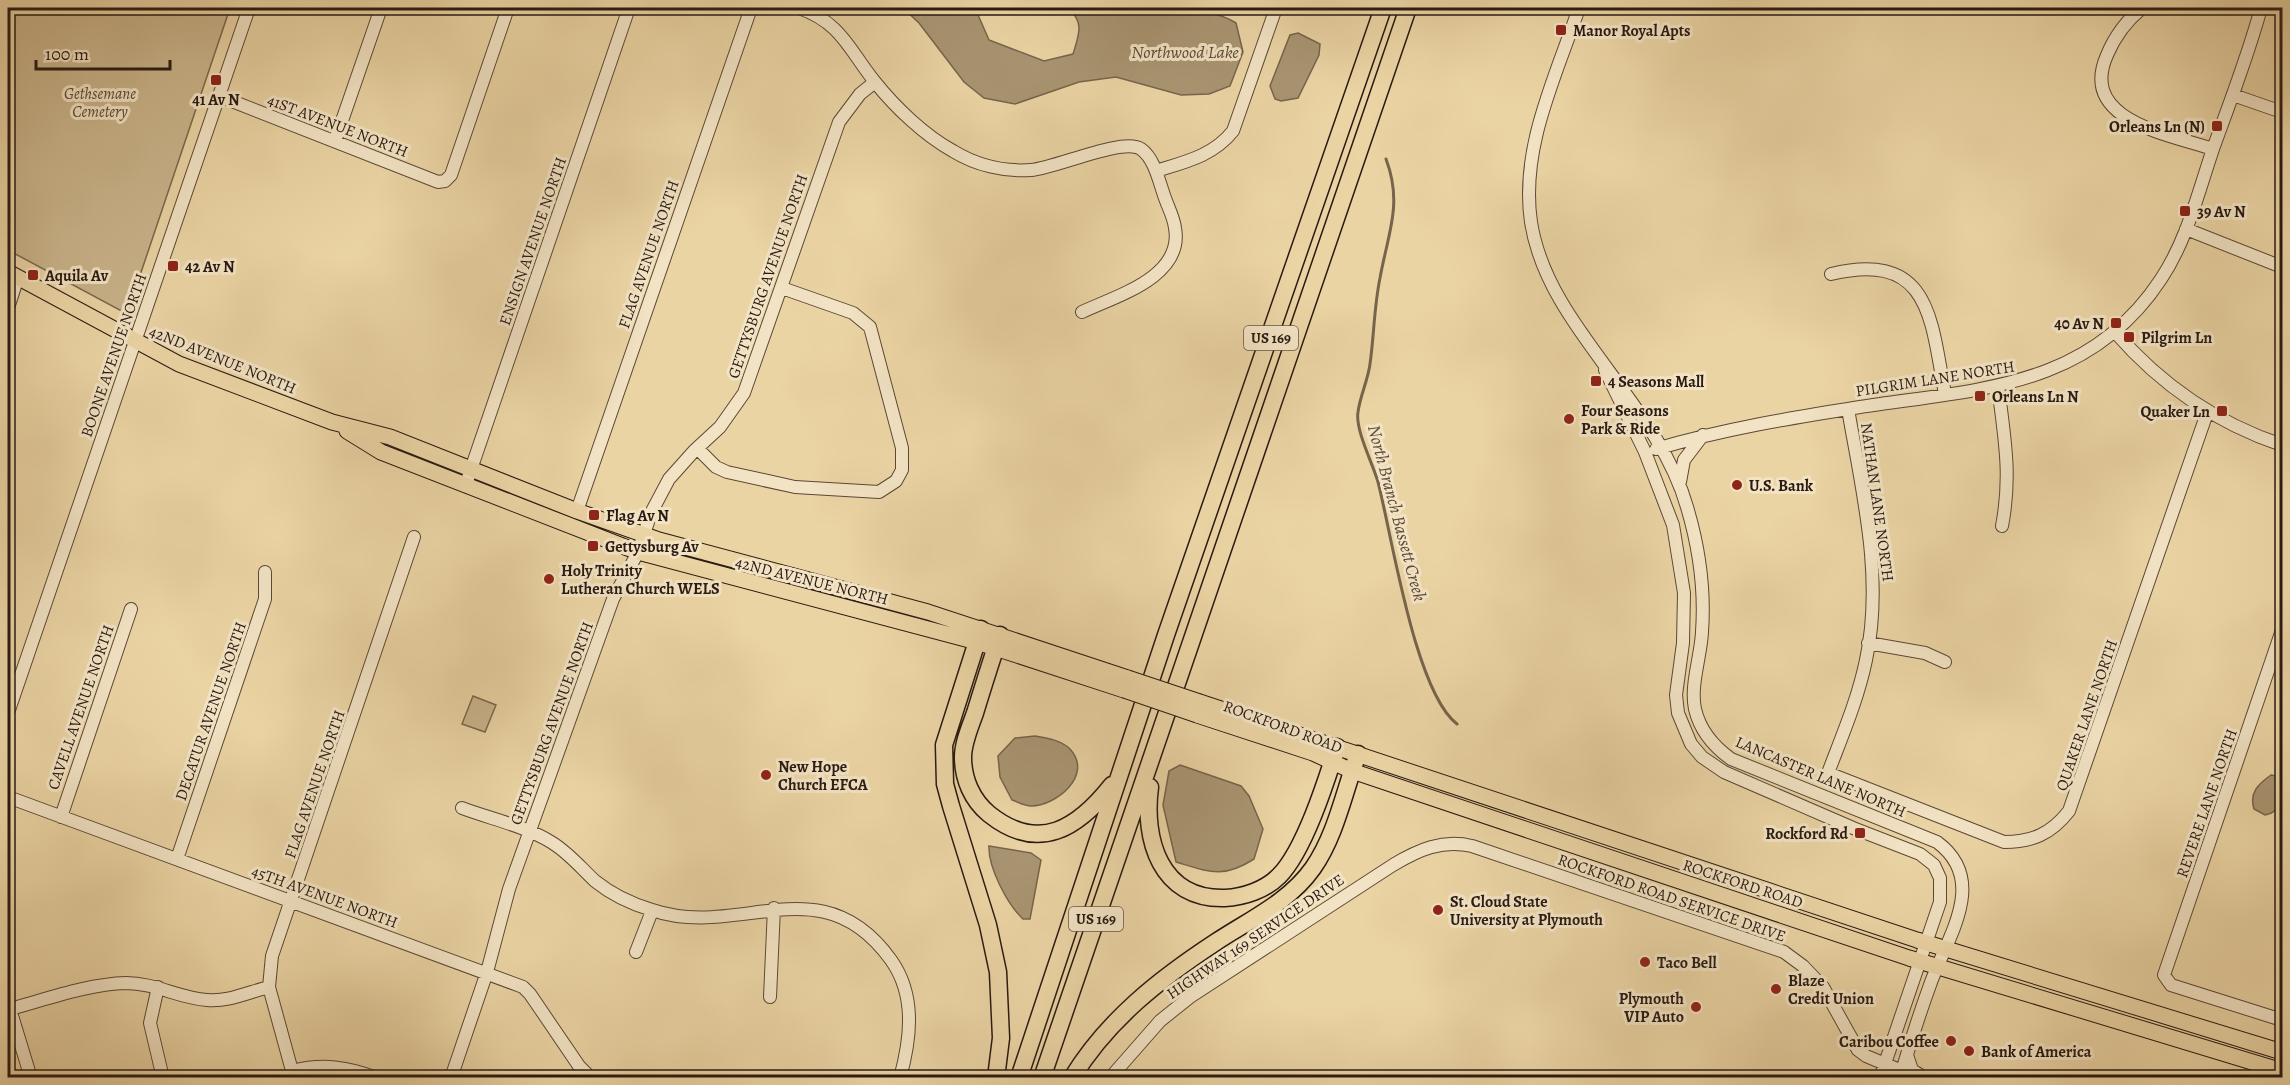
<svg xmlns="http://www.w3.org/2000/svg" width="2290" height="1085" font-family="Alegreya,serif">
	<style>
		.green { fill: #cab48b; stroke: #7a674e; stroke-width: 1.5 }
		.water { fill: #a99572; stroke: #76644c; stroke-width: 1.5 }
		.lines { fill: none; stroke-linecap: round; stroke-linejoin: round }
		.stream { stroke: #76644c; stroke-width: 3 }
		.minor-casing { stroke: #5a4836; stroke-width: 14 }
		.major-casing { stroke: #291a12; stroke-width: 17 }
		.highway-casing { stroke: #291a12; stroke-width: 19 }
		.minor { stroke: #f2e3c4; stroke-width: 12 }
		.major { stroke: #ebd4a4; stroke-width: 15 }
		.highway { stroke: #ebd4a4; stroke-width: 16 }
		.major-bridge-casing { stroke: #291a12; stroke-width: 17; stroke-linecap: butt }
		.major-bridge { stroke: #ebd4a4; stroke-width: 15 }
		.poi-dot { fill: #8f2418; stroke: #f2e3c4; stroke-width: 2 }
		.labels { text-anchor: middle; stroke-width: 6; stroke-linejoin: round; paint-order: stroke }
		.shield { fill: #f2e3c4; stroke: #655647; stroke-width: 1.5 }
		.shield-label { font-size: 15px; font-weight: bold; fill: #291a12 }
		.poi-label { font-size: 16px; font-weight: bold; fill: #291a12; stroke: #f2e3c4; text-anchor: start }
		.park-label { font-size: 16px; font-style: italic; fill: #594836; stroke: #f2e3c4 }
		.street-label { font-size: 16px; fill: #291a12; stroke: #f2e3c4 }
		.water-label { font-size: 18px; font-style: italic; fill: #5c4b38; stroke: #f2e3c4 }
	</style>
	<rect width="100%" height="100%" fill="#ebd4a4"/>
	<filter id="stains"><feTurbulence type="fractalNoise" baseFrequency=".00333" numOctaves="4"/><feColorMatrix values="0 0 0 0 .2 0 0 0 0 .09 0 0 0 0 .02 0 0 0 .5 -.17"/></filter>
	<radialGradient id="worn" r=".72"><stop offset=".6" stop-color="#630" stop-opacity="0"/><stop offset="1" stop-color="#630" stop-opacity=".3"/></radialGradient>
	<path class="green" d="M8,8H230L127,314L8,250Z
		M473,696L496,705L485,732L462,724Z"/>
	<path class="water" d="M903,8H975L989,40L1044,61L1073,54C1079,35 1085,21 1067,8C1111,7 1200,0 1236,23L1243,52L1230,86L1209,94L1181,95L1116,77L1079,82L1015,104L984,98L964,82L919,23Z
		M1298,33L1320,44L1319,55L1298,98L1281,101L1275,99L1270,86L1290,35Z
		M1035,736C1047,738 1061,740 1070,749C1094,775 1056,806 1031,806C1025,806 1018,802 1012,800L1000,777L998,756L1015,738Z
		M1180,765L1241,786L1249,796L1263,829L1254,859C1223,879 1209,872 1176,862L1163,805L1169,771Z
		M2271,775L2282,777C2283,792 2284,812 2265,815L2254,809C2249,793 2258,784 2271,775Z
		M989,846L1031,853L1041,860L1030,919H1023C1007,904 988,867 989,846Z"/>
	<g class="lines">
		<path class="stream" d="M1386,159C1403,204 1388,233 1380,278C1374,307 1374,336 1370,364C1368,380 1360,396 1358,412C1355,430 1373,464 1378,482C1392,536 1415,692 1457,724"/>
		<g class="minor-casing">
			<path id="minor" d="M799,8C842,23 849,50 875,82C895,107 924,135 953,151C976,165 1004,172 1031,170C1056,168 1123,137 1141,149C1155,159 1159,182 1165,198C1168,207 1174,218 1175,228C1184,277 1116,296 1082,312
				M1579,8C1556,76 1520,148 1531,222C1547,327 1657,401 1687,507C1699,547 1705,590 1702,632C1701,656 1690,685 1695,709C1700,731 1713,746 1731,759L1937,842C1990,881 1946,939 1930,985C1919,1015 1909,1047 1900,1078
				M2142,8C2126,21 2115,36 2107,55C2078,121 2169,134 2213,149
				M2233,95L2282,112
				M219,96L438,182L445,181L451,175L508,8
				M335,141L381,8
				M1156,171C1185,162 1213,156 1233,131L1276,8
				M2186,229L2282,267
				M1831,274C1931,250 1931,320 1945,394
				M8,308L18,277
				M2115,332C2161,385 2216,423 2282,445
				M1605,370L1645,452L1673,525L1684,593L1683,643L1676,695L1678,713L1691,744L1702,757L1724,772L1853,828L1920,854L1934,865L1940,878V902L1880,1078
				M1998,386C2004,436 2012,474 2002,526
				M1848,409C1862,491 1884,577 1866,660C1858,699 1842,736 1828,773L2004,842C2032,842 2051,834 2069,811L2207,413
				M697,448L716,467L727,472L795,487L879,492L896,481L902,470V448L870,327L853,313L782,288
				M1656,449C1723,429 1791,418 1860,407C1976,389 2089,389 2161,279C2187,240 2198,193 2213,149C2230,102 2248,56 2261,8
				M468,478L629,8
				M1680,482L1684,460L1703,435
				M577,511L751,8
				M2282,630L2164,975L2171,985L2282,1020
				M1868,643L1925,653L1945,662
				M8,713L249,8
				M8,797L523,987L530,994L579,1066L591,1078
				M462,808C491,819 525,826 551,842C568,852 581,868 595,881C611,894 632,904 652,910C740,940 821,863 891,960C916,995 911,1038 900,1078
				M61,817L131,609
				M177,859L265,599V572
				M636,952L652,911
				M158,987L150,1023L163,1078
				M770,997L774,908
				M8,1004L10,1009C47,999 88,984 126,983C155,983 179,998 207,1000C228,1002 249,992 269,987
				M10,1009L31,1078
				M1907,1055L1912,1070L1925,1078
				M292,1071C323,1063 348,1067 377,1078
				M294,1078L269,987L272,956L414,537
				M451,1078L487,972L509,889L613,599L638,552L651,513L669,479L694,451L720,427L744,393L839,122L860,94L875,82
				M1110,1078L1160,1021L1190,997L1393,865C1418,850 1442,839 1472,846L1784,952L1803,966L1823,987L1858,1050L1866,1056L1902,1071"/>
		</g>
		<g class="major-casing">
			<path id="major" d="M8,272L179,364L332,422L390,437L577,511L659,540L928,612L1128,678
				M347,431L381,452L638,552L977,642L1124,690
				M1200,702L1917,940L2282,1052
				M1197,715L1313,753L1352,771L1909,958L2282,1071"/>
		</g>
		<g class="highway-casing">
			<path id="highway" d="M981,629L944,745L945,784L951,806L988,925L998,972L1001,1038L996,1078
				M1000,635C991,661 983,687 975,713C970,727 963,743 963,757C963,779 972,800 989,814C1039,854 1078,828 1112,785
				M1150,787C1143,839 1160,900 1225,898C1244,897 1265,890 1279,876C1304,851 1326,782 1337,747
				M1019,1078L1166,635L1383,8
				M1042,1078L1408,8
				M1072,1078C1107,1020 1161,978 1216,942C1251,919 1289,902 1313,868C1336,835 1344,792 1358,754"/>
		</g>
		<use href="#minor" class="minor"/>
		<use href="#major" class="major"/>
		<use href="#highway" class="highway"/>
		<g class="major-bridge-casing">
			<path id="major-bridge" d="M1128,678L1200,702
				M1124,690L1197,715"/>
		</g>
		<use href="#major-bridge" class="major-bridge"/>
	</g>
	<g class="poi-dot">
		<rect x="1555" y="24" width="12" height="12" rx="3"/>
		<rect x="210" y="74" width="12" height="12" rx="3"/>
		<rect x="2211" y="120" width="12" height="12" rx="3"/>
		<rect x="2179" y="205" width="12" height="12" rx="3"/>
		<rect x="167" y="260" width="12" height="12" rx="3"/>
		<rect x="27" y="269" width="12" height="12" rx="3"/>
		<rect x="2110" y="317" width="12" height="12" rx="3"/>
		<rect x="2123" y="331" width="12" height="12" rx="3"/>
		<rect x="1590" y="375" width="12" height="12" rx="3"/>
		<rect x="1974" y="390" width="12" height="12" rx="3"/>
		<rect x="2216" y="405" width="12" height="12" rx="3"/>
		<circle cx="1569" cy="419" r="6"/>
		<circle cx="1737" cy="485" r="6"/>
		<rect x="588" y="509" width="12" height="12" rx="3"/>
		<rect x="587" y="540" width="12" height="12" rx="3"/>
		<circle cx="549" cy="579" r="6"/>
		<circle cx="766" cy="775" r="6"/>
		<rect x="1854" y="827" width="12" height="12" rx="3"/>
		<circle cx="1438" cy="910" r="6"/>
		<circle cx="1645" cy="962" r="6"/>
		<circle cx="1776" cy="989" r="6"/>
		<circle cx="1696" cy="1007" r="6"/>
		<circle cx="1951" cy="1041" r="6"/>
		<circle cx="1969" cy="1051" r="6"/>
	</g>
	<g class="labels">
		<g class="shield">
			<rect x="1244" y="326" width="54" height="24" rx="4.5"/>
			<rect x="1069" y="907" width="54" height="24" rx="4.5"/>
		</g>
		<g class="shield-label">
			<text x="1271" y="343">US 169</text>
			<text x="1096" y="924">US 169</text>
		</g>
		<g class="poi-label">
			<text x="1573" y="36">Manor Royal Apts</text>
			<text x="216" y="105" text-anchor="middle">41 Av N</text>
			<text x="2205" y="132" text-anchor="end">Orleans Ln (N)</text>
			<text x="2197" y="217">39 Av N</text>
			<text x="185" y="272">42 Av N</text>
			<text x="45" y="281">Aquila Av</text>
			<text x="2104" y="329" text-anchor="end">40 Av N</text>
			<text x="2141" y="343">Pilgrim Ln</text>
			<text x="1608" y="387">4 Seasons Mall</text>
			<text x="1992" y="402">Orleans Ln N</text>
			<text x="1581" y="416">Four Seasons<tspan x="1581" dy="18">Park &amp; Ride</tspan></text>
			<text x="2210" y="417" text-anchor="end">Quaker Ln</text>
			<text x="1749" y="491">U.S. Bank</text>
			<text x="606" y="521">Flag Av N</text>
			<text x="605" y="552">Gettysburg Av</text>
			<text x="561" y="576">Holy Trinity<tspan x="561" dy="18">Lutheran Church WELS</tspan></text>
			<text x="778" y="772">New Hope<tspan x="778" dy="18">Church EFCA</tspan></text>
			<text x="1848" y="839" text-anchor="end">Rockford Rd</text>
			<text x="1450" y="907">St. Cloud State<tspan x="1450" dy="18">University at Plymouth</tspan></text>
			<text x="1657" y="968">Taco Bell</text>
			<text x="1788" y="986">Blaze<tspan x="1788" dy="18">Credit Union</tspan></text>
			<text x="1684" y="1004" text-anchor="end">Plymouth<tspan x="1684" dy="18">VIP Auto</tspan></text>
			<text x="1939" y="1047" text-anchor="end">Caribou Coffee</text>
			<text x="1981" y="1057">Bank of America</text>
		</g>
		<g class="park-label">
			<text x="100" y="99">Gethsemane<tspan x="100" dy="18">Cemetery</tspan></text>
		</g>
		<g class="street-label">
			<text transform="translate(338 125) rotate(21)" y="6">41ST AVENUE NORTH</text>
			<text transform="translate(532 241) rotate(-71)" y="6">ENSIGN AVENUE NORTH</text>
			<text transform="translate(648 254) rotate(-71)" y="6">FLAG AVENUE NORTH</text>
			<text transform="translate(767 276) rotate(-71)" y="6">GETTYSBURG AVENUE NORTH</text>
			<text transform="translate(113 355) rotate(-71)" y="6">BOONE AVENUE NORTH</text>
			<text transform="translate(223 359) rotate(22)" y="6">42ND AVENUE NORTH</text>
			<text transform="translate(1935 378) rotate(-9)" y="6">PILGRIM LANE NORTH</text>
			<text transform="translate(1878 502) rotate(82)" y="6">NATHAN LANE NORTH</text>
			<text transform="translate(812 580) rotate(14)" y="6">42ND AVENUE NORTH</text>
			<text transform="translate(80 707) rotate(-71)" y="6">CAVELL AVENUE NORTH</text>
			<text transform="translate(210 711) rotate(-71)" y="6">DECATUR AVENUE NORTH</text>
			<text transform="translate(2086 715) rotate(-71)" y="6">QUAKER LANE NORTH</text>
			<text transform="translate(551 723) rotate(-70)" y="6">GETTYSBURG AVENUE NORTH</text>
			<text transform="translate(1283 726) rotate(20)" y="6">ROCKFORD ROAD</text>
			<text transform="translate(1821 776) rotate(23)" y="6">LANCASTER LANE NORTH</text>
			<text transform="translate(314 784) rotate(-71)" y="6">FLAG AVENUE NORTH</text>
			<text transform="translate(2206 803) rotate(-71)" y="6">REVERE LANE NORTH</text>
			<text transform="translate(1743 883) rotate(18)" y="6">ROCKFORD ROAD</text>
			<text transform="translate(325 896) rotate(20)" y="6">45TH AVENUE NORTH</text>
			<text transform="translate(1672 897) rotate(19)" y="6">ROCKFORD ROAD SERVICE DRIVE</text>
			<text transform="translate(1255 936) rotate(-34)" y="6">HIGHWAY 169 SERVICE DRIVE</text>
		</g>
		<g class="water-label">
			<text x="1185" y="58">Northwood Lake</text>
			<text transform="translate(1397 513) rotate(75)" y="6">North Branch Bassett Creek</text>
		</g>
	</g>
	<rect width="2290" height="1085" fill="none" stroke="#ebd4a4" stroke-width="30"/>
	<rect x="9" y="9" width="2272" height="1067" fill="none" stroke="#291a12" stroke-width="3"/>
	<rect x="15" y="15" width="2260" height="1055" fill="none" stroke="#291a12" stroke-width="1.5"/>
	<path d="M36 60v9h134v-9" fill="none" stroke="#291a12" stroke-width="3"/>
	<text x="45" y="60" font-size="18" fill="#291a12" stroke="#f2e3c4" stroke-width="4.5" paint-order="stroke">100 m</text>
	<rect width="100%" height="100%" filter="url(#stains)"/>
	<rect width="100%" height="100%" fill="url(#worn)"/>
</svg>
